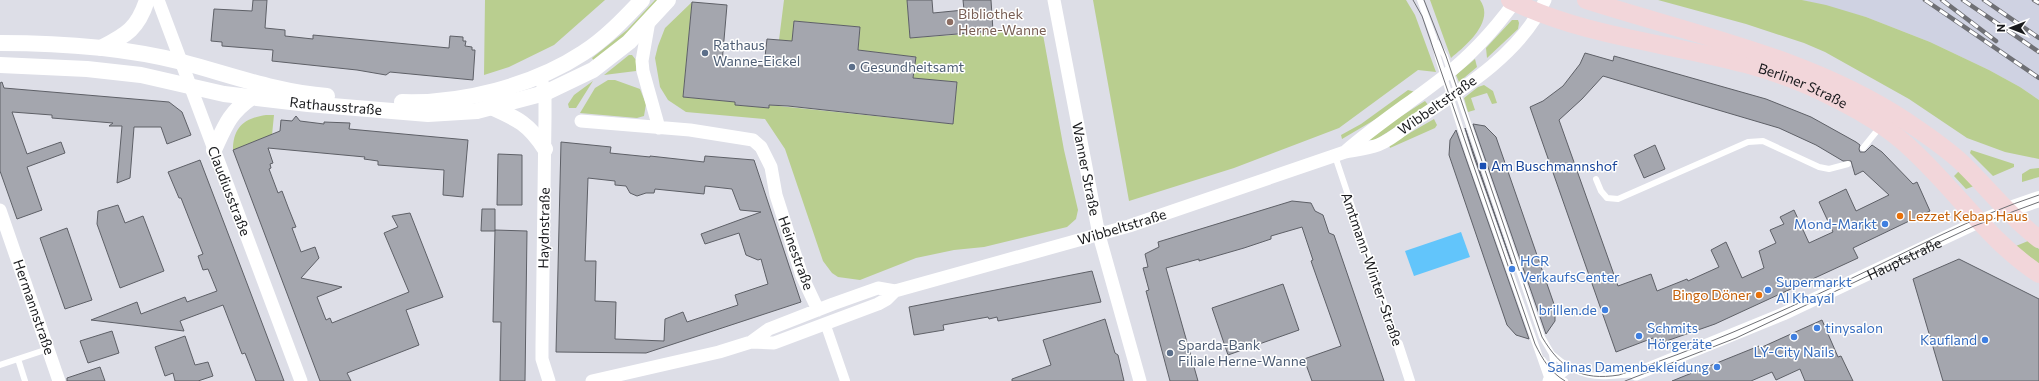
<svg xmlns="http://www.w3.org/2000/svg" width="2039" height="381" font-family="Commissioner,sans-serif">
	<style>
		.built { fill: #cfd2e2 }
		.green { fill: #b9ce8f }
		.water { fill: #62c5fb }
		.building { fill: #a4a6ae; stroke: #5e6067; fill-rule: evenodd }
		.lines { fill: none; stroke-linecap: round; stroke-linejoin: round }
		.service { stroke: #fff; stroke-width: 6 }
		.pedestrian { stroke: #fff; stroke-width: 10 }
		.minor { stroke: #fff; stroke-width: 13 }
		.tertiary { stroke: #fff; stroke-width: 16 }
		.secondary { stroke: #f2d6da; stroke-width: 18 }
		.tram { stroke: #6f7075; stroke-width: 1 }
		.rail-casing { stroke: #6f7075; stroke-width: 4.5 }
		.rail { stroke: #fff; stroke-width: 3; stroke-dasharray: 9; stroke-linecap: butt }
		.education-dot { fill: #8d6e63; stroke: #fff; stroke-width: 1.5 }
		.service-dot { fill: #5c6f8a; stroke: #fff; stroke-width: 1.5 }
		.transit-dot { fill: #1a4fb4; stroke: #fff; stroke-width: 1.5 }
		.food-dot { fill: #e8710a; stroke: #fff; stroke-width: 1.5 }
		.shop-dot { fill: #3f7fe0; stroke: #fff; stroke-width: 1.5 }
		.labels { text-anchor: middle; stroke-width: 3; stroke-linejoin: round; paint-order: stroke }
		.education-label { font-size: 14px; fill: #785e54; stroke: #fff; text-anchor: start }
		.service-label { font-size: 14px; fill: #4e5e75; stroke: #fff; text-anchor: start }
		.street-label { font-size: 14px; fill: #191a1d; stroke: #fff }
		.transit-label { font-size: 14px; fill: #164399; stroke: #fff; text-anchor: start }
		.food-label { font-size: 14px; fill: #c56008; stroke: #fff; text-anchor: start }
		.shop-label { font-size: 14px; fill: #366cbe; stroke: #fff; text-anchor: end }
	</style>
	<rect width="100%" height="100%" fill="#dddee7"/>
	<path class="built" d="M1802,0H2039V100L2020,87L1989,70L1930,42L1866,17Z"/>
	<path class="green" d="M485,0H605L554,45L509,67L484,75Z
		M655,0H659L625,36L594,61L592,58L627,30Z
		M784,0H907L910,38L1042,29L1064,150L1078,210L1076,219L1067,227L984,247L954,250L916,258L860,280L838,277L832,273L823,261L785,149L765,119L686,112L668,100L660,87L655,58L658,46L665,28L692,2L683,97L735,102L736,105L769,108V105L788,107L953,124L957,82L913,78L916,57L858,50L860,27L794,21L792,41L779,40Z
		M1093,0H1406L1415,15L1436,72L1418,70L1339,128L1234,168L1129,201Z
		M1430,0H1480C1495,21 1467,45 1451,58Z
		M1658,0H1802L1826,5L1866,17L1930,42L1989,70L2020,87L2039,100V159L2005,152L1967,138L1909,99L1825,52L1804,43L1746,24Z
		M1512,20H1518L1519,23L1518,29L1487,58L1486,48Z
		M629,55H632L636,60V71L604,75Z
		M1475,59L1477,67L1459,82L1456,75Z
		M608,80H615L640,89L646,104L644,116L637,118L580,113L595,88Z
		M593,81L576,108H569L568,104L574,95Z
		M1484,85L1493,91L1497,103L1492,104L1487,93L1471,98L1475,110L1468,112L1464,98L1478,87Z
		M1408,90L1415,92L1398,106L1342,139L1341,135L1361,124Z
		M1425,101L1429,106L1375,140H1370V136Z
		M266,115H274L272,135L233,150C233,127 245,118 266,115Z
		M1434,119L1437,125L1435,128L1390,148L1389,145Z
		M1971,150L2014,164V167L1993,176L1970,153Z
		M2039,168V177L2022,182V174L2030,169Z
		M1959,171L1974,186L1966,189L1954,176Z
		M2028,241L2039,249V264L2016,246Z"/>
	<path class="water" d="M1461,232L1470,257L1414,276L1405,251Z"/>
	<path class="building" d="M253,0H267L265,28L285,30V36L313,39V35L449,48L450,36L463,37V41H466L465,46L472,47V50H475L473,80L390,72L386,75L357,70L272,61L273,50L222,46V42L211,41L214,9L252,11Z
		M907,0H932L933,13L964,10L963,0H991L993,31L910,38Z
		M692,2L727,5L722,63L764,66L767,39L792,41L794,21L860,27L858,50L916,57L913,78L957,82L953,124L788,106L769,105V108L735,105V102L683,97Z
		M1585,53L1613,61L1614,56L1766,99L1811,117L1856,142L1860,145L1859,149L1860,152H1865L1872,145L1882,152L1913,184L1917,182L1930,211L1853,248L1858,258L1715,324L1655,345L1653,338L1616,352L1530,107L1543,101L1563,86L1580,64ZM1603,76L1779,128L1816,145L1843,161H1851L1855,175L1863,171L1889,195L1856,211L1846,189L1819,202L1833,232L1809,243L1794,210L1780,217L1784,224L1770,230L1776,243L1759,251L1764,268L1742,278L1726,242L1711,250L1719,267L1688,281L1687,279L1657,291L1651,274L1618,286L1559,120L1582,99Z
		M2,82L4,88L169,102L182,112L191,135L167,144L161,127H134L130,178L117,183L122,126H109L113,123L52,118V115L12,112L27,154L61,142L65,153L27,167L42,210L17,219L0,171V83Z
		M296,116L300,121L324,124V122L350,123L349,129L468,140L463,197L443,195L444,170L378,165V161L364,159L365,157L268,148L273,163L270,164L271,168L269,169L278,193L282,191L288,207L296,227L292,228L301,252L315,247L319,258L301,278L342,287L317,297L326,320L330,318L332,323L409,292L384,233L398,227L392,216L410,213L443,297L406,310L419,345L347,373L351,381H320L233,150L280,131L281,120L292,121Z
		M1473,124L1485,126L1496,137L1555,307V321L1546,334Z
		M1465,128L1512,264L1473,154Z
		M1456,130L1465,156L1529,339L1516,335L1507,325L1449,155L1450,140Z
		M561,142L611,147L610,153L650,157V156L704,162L705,156L754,160L801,302L646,353L556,352ZM588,178L615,181V185L626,186L630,193L637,196L646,193H654L655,189L704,194L705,186L732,189L740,210L761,212L701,234L705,244L739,233L746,255L758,260L761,259L768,284L735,295L738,305L687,322L683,312L665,319L664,341L615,339L616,302L595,301L596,261H585Z
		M1655,145L1665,169L1644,178L1634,155Z
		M498,154L522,155V205H497Z
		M200,160L237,257L284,381H256L245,353L242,354L223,305L180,321L184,331L91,320L137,302L141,314L185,297L187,302L217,291L208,269L203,270L198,256L203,254L181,198H179L168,172Z
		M1292,201L1311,203L1315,211L1323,215L1329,233L1334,235L1384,381H1312L1304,359L1341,346L1311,261L1313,260L1302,227L1271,236V239L1244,248L1199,261V259L1166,268L1198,381H1170L1146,291L1149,290L1143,268L1148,267L1145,254L1159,247L1158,242Z
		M118,205L125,223L143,216L164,271L120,288L97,224L98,211Z
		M482,209H495V231H481Z
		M67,228L92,300L65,309L40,238Z
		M495,230L527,231L525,381H500L501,322H493Z
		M1959,259L2039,299V381H1943L1913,279Z
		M1092,271L1101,302L998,321L997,317L989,319L988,317L943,325L944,330L914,335L909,307Z
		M1283,284L1299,330L1228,355L1212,308Z
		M1105,319L1115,353L1118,355L1124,381H1012V379L1051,365L1043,340Z
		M1822,320L1838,357L1841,356L1853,381H1805L1800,369L1776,380L1772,372L1751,381H1672L1759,346L1760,348Z
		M112,331L119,353L88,363L80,341Z
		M185,336L195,365L208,362L213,376L198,381H175L173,373L165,376L155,347Z
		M100,367L105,381H67V378Z"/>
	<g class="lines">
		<path class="service" d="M1420,0L1434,38L1438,58L1469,155L1548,380
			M1437,43L1445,56L1542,337L1552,354L1555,375
			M1863,148L1880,127
			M1335,156L1398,344
			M1596,179L1601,191L1607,198L1618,199L1748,142L1763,141L1819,167L1829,169L1848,164
			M1552,354C1583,381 1597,377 1636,374
			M18,359L25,381
			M1543,360L1555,375L1565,381
			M0,365L48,349"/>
		<path class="pedestrian" d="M825,323L845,381
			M1398,344L1410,381"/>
		<path class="minor" d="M158,0L301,381
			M1054,0L1099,235L1140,381
			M649,21L642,61L643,71L659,128
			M540,75L545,93V118L542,346V359L549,381
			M581,121L690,130L753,140L761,147L771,167L776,195L802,276L818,310
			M1346,151C1377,124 1410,103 1442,78C1469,57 1496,28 1516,0
			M0,210L59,381
			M751,342L769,329L833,304L878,288L895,291
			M1636,374L1783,314L1980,221L2007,210
			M592,381L719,352L751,342L774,343L878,304L887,299L895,291L1129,226L1345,152C1356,150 1368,149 1378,145C1391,140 1403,129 1414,121C1460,91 1522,53 1545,0
			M1549,381L1566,368"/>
		<g class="tertiary">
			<path d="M0,43C60,43 123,47 182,62C228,74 279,93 327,96"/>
			<path d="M101,48C127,35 138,28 147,0"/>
			<path id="s1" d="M0,65L87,69L141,75L224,94L308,104L428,114L477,111L545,93L593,70L629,42L668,0"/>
			<path d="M402,102C461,104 533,86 583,53C605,39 624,19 642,0"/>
			<path d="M491,107C518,119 529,124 545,149"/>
			<path d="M214,150C225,126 229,113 252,97"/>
			<path d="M2007,210L2039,199"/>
		</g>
		<g class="secondary">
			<path id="s2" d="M1510,0C1606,48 1725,44 1822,92C1848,105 1878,120 1901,140C1950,181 1985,239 2039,274"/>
			<path d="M1586,0C1695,35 1809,57 1906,121C1925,134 1945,147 1962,163C1988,188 2010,217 2039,239"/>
		</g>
		<g class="tram">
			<path d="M1413,0L1422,16L1535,344C1543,360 1550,372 1565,381"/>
			<path d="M1424,0L1446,56L1542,337C1561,369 1581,381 1619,375C1697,350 1772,316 1846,281C1909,251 1972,217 2039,195"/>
			<path id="s3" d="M1625,381L1736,338L1974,226L2039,202"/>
		</g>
		<g class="rail-casing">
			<path id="rail" d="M1925,0L2039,78
				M1942,0L1996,41
				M1963,0L2039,52
				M1984,0L2039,38
				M2034,0L2039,3"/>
		</g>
		<use href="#rail" class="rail"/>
	</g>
	<circle class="education-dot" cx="950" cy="22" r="4"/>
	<g class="service-dot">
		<circle cx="705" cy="53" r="4"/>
		<circle cx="852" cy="67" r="4"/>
		<circle cx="1170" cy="353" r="4"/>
	</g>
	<rect class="transit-dot" x="1479" y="162" width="8" height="8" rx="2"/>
	<g class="food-dot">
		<circle cx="1900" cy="216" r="4"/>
		<circle cx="1759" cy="295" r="4"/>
	</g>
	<g class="shop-dot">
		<circle cx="1885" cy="224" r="4"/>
		<circle cx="1512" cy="269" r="4"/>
		<circle cx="1768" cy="290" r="4"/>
		<circle cx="1605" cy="310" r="4"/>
		<circle cx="1817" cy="328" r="4"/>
		<circle cx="1639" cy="336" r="4"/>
		<circle cx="1794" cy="337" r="4"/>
		<circle cx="1985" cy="340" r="4"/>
		<circle cx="1717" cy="367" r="4"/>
	</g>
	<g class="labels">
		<g class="education-label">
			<text x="958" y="19">Bibliothek<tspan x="958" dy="16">Herne-Wanne</tspan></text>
		</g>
		<g class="service-label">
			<text x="713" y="50">Rathaus<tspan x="713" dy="16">Wanne-Eickel</tspan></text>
			<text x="860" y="72">Gesundheitsamt</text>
			<text x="1178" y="350">Sparda-Bank<tspan x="1178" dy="16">Filiale Herne-Wanne</tspan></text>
		</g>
		<g class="street-label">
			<text dy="5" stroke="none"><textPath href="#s2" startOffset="306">Berliner Straße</textPath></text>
			<text transform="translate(1437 105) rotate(-35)" y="5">Wibbeltstraße</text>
			<text dy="5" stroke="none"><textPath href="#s1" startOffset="339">Rathausstraße</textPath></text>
			<text transform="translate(1086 169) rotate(79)" y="5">Wanner Straße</text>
			<text transform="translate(229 191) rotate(69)" y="5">Claudiusstraße</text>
			<text transform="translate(1122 227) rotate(-17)" y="5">Wibbeltstraße</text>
			<text transform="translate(544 228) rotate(-89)" y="5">Haydnstraße</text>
			<text transform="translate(796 253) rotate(70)" y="5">Heinestraße</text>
			<text dy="5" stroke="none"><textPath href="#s3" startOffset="305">Hauptstraße</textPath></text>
			<text transform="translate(1372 269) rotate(71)" y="5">Amtmann-Winter-Straße</text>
			<text transform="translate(34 307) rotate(71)" y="5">Hermannstraße</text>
		</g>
		<g class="transit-label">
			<text x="1491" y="171">Am Buschmannshof</text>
		</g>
		<g class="food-label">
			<text x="1908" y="221">Lezzet Kebap Haus</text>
			<text x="1751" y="300" text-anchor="end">Bingo Döner</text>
		</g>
		<g class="shop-label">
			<text x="1877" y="229">Mond-Markt</text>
			<text x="1520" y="266" text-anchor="start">HCR<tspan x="1520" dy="16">VerkaufsCenter</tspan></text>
			<text x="1776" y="287" text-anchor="start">Supermarkt<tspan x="1776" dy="16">Al Khayal</tspan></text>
			<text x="1597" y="315">brillen.de</text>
			<text x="1647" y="333" text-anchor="start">Schmits<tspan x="1647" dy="16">Hörgeräte</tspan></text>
			<text x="1825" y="333" text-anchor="start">tinysalon</text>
			<text x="1977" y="345">Kaufland</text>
			<text x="1794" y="357" text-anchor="middle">LY-City Nails</text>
			<text x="1709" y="372">Salinas Damenbekleidung</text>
		</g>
	</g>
	<g transform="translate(2011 28) rotate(270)" stroke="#ffffff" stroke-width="3" paint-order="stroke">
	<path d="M0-3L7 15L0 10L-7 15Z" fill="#191a1d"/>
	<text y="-6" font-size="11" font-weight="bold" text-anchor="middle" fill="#191a1d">N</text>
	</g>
</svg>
